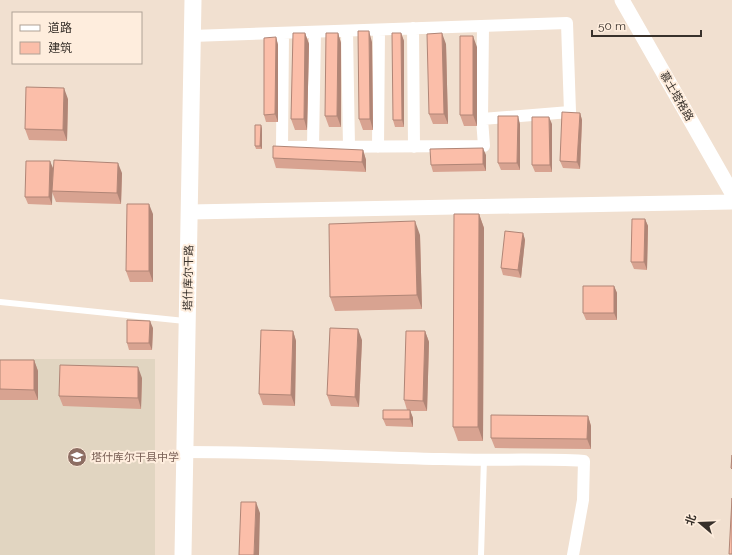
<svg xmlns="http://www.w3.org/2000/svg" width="732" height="555" font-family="Raleway,'Noto Sans SC',sans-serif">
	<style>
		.education { fill: #e1d5c1 }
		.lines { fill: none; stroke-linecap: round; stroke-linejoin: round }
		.service { stroke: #fff; stroke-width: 6 }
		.minor { stroke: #fff; stroke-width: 12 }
		.tertiary { stroke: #fff; stroke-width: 15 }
		.secondary { stroke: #fff; stroke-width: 17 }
		.wall { fill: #d8a391 }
		.shaded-wall { fill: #b08576 }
		.building { fill: #fbbea9; stroke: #b08576 }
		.labels { text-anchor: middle; stroke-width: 4; stroke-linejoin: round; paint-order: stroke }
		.street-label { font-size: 11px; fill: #38312b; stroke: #feeddd }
		.education-label { font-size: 11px; fill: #785e54; stroke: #feeddd; text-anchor: start }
	</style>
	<rect width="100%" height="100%" fill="#f1e0d0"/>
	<path class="education" d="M0,359H155V555H0Z"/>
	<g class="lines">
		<path class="service" d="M0,302L185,321
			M481,555L484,459"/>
		<path class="minor" d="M413,28L414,147
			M347,31L349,147
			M283,33L282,147L484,146L482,119L483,26
			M192,36L567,23L570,112L482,119
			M313,147L315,32
			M378,147L379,30
			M185,452C271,452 356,457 442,459C489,461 537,458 584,461L583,500L573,555"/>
		<path class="tertiary" d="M622,0L732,193
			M189,212L732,202"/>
		<path class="secondary" d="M183,555L193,0"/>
	</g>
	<path class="wall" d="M305,33L309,44L307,130H295L291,119Z
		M338,33L341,43V127H329L325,116Z
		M401,33L404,41V127H395L393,120Z
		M276,37L278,45V122H266L264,115Z
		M372,42L373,130H363L359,119Z
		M446,44L448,124H433L429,114Z
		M477,47V126H464L460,115Z
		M68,99L67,141L29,140L25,129Z
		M580,113L582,120L580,169L563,168L560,161Z
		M520,124V170H501L498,163Z
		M552,124V172H535L532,165Z
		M261,125L262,129V149H256L255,146Z
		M363,150L366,160V172L276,168L273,158Z
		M486,155V171L433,172L431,165Z
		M53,168V185L122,173L121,204L56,202L52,192V205L28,204L25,197Z
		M153,214V282H130L126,271Z
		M479,214L484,228L483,441H458L453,427Z
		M645,219L648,226L647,270L634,269L631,262Z
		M523,233L525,240L521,278L503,275L501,268Z
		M420,235L422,309L335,311L330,297Z
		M614,286L617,293V320H586L583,313Z
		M153,328L152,350H129L127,343Z
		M293,331L296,341L295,406L263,405L259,394Z
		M425,331L429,342L427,411H410L413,418V427L386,426L383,419L407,410L404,400Z
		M362,340L359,407L331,406L327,395Z
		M0,360H34L38,371V400H0Z
		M142,378L141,409L63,406L59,396Z
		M588,416L591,426V449L495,448L491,438Z"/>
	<path class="shaded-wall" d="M369,31L372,42L373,130L370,119Z
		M305,33L309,44L307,130L304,119Z
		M338,33L341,43V127L337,116Z
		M401,33L404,41V127L402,120Z
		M442,33L446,44L448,124L444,114Z
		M473,36L477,47V126L473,115Z
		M276,37L278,45V122L275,114Z
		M64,88L68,99L67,141L63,130Z
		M580,113L582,120L580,169L577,162Z
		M518,116L520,124V170L517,163Z
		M549,117L552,124V172L550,165Z
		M261,125L262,129V149L260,146Z
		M483,148L486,155V171L483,164Z
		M363,150L366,160V172L362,162Z
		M50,161L53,168L52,205L49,197Z
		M118,163L122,173L121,204L117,193Z
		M149,204L153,214V282L149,271Z
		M479,214L484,228L483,441L478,427Z
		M645,219L648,226L647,270L644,262Z
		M415,221L420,235L422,309L417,295Z
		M523,233L525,240L521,278L518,270Z
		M614,286L617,293V320L614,313Z
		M150,321L153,328L152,350L149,343Z
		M358,329L362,340L359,407L355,397Z
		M293,331L296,341L295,406L291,395Z
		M425,331L429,342L427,411L423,401Z
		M34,360L38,371V400L34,390Z
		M138,367L142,378L141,409L138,398Z
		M410,410L413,418V427L410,419Z
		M588,416L591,426V449L587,439Z
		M256,502L260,513L259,555H254Z"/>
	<path class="building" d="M358,31H369L370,119H359Z
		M293,33H305L304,119H291Z
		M326,33H338L337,116H325Z
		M392,33H401L402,120H393Z
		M442,33L444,114H429L427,34Z
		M460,36H473V115H460Z
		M276,37L275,114L264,115V38Z
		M26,87L64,88L63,130L25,129Z
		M562,112L580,113L577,162L560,161Z
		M498,116H518L517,163H498Z
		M532,117H549L550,165H532Z
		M255,125H261L260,146H255Z
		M273,146L363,150L362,162L273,158Z
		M483,148V164L431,165L430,149Z
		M54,160L118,163L117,193L52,191Z
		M26,161H50L49,197H25Z
		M127,204H149V271H126Z
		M454,214H479L478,427H453Z
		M632,219H645L644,262H631Z
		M415,221L417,295L330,297L329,224Z
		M505,231L523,233L518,270L501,268Z
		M583,286H614V313H583Z
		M127,320L150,321L149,343H127Z
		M330,328L358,329L355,397L327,395Z
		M261,330L293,331L291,395L259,394Z
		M406,331H425L423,401L404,400Z
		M0,360H34V390L0,389Z
		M60,365L138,367V398L59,396Z
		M383,410H410V419H383Z
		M491,415L588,416L587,439L491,438Z
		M732,455V469L731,468Z
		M732,498V554H729Z
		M241,502H256L254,555H239Z"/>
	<defs>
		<g id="school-disc" transform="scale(1)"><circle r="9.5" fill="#8d6e63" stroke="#feeddd"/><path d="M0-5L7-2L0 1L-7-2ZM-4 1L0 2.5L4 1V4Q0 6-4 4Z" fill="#fff"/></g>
	</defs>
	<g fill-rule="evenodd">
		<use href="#school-disc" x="77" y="457"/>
	</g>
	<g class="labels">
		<g class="street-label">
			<text transform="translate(677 96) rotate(60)" y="4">慕士塔格路</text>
			<text transform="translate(188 278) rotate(-89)" y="4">塔什库尔干路</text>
		</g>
		<g class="education-label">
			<text x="91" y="461">塔什库尔干县中学</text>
		</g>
	</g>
	<rect x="12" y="12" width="130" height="52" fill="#feeddd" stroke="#afa296"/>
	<rect x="20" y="25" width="20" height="6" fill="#ffffff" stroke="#afa296"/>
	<text x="48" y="32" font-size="12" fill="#38312b">道路</text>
	<rect x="20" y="42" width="20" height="12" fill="#fbbea9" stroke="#afa296"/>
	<text x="48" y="52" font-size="12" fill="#38312b">建筑</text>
	<g transform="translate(700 523) rotate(289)" stroke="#feeddd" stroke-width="3" paint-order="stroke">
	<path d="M0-3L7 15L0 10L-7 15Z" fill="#38312b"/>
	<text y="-6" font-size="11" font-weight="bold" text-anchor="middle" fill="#38312b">北</text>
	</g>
	<path d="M592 30v6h109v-6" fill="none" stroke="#38312b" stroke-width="2"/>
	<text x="598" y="30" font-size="12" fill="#38312b" stroke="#feeddd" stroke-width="3" paint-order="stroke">50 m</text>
</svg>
